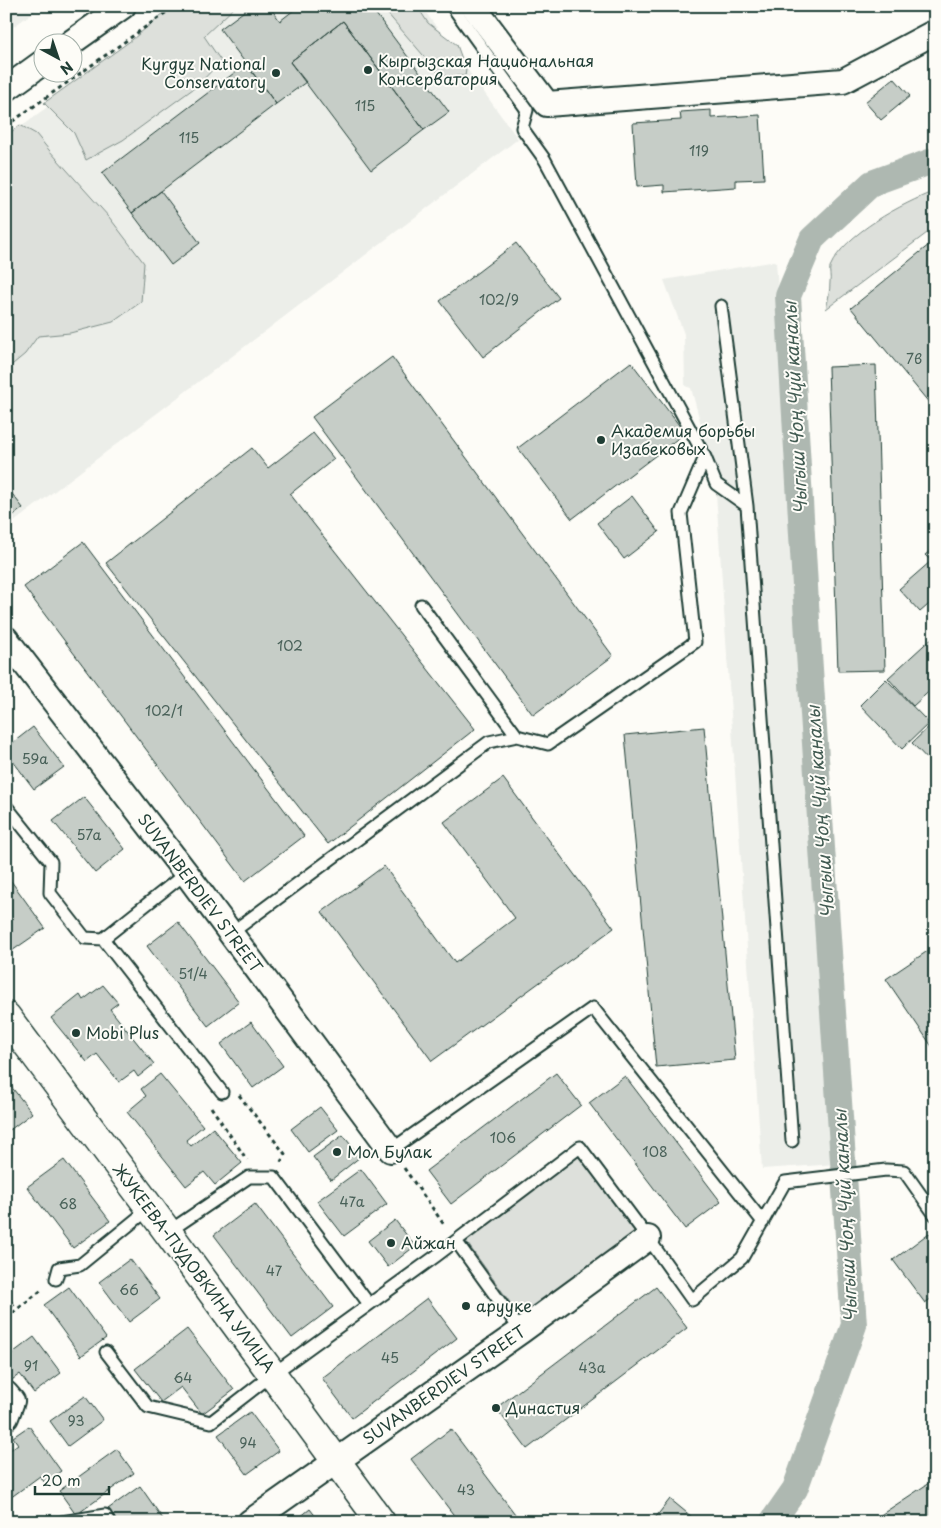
<svg xmlns="http://www.w3.org/2000/svg" width="941" height="1528" font-family="'Playpen Sans',sans-serif">
	<style>
		.built { fill: #eceee9 }
		.green { fill: #dde0db; stroke: #7e8e88 }
		.lines { fill: none; stroke-linecap: round; stroke-linejoin: round }
		.canal { stroke: #aeb8b1; stroke-width: 26 }
		.building { fill: #c6cdc7; stroke: #1f3d34 }
		.lane-casing { stroke: #1f3d34; stroke-width: 15 }
		.street-casing { stroke: #1f3d34; stroke-width: 28 }
		.secondary-casing { stroke: #1f3d34; stroke-width: 31 }
		.path { stroke: #1f3d34; stroke-width: 3; stroke-dasharray: 4 4; stroke-linecap: butt }
		.lane { stroke: #fdfcf7; stroke-width: 11 }
		.street { stroke: #fdfcf7; stroke-width: 24 }
		.secondary { stroke: #fdfcf7; stroke-width: 28 }
		.poi-dot { fill: #1f3d34; stroke: #fdfcf7; stroke-width: 2 }
		.labels { text-anchor: middle; stroke-width: 4; stroke-linejoin: round; paint-order: stroke }
		.number-label { font-size: 14px; fill: #496159 }
		.poi-label { font-size: 16px; fill: #1f3d34; stroke: #fdfcf7; text-anchor: start }
		.street-label { font-size: 16px; fill: #1f3d34; stroke: #fdfcf7 }
		.water-label { font-size: 18px; font-style: italic; fill: #435c53; stroke: #fdfcf7 }
	</style>
	<rect width="100%" height="100%" fill="#fdfcf7"/>
	<filter id="ink" filterUnits="userSpaceOnUse"><feTurbulence type="fractalNoise" baseFrequency=".02" numOctaves="2"/><feDisplacementMap in="SourceGraphic" scale="10" xChannelSelector="R" yChannelSelector="G"/><feConvolveMatrix kernelMatrix="1 2 1 2 8 2 1 2 1" color-interpolation-filters="sRGB"/></filter>
	<g filter="url(#ink)">
		<path class="built" d="M6,6H42L6,32Z
			M186,6H421L518,139L6,528V137Z
			M776,261L837,1164L762,1169L716,493L706,473L713,469L691,388L685,386L684,334L664,280Z"/>
		<path class="green" d="M172,6H236L204,36L221,61L197,86L123,140L86,160L74,133L44,103L133,39Z
			M381,6H417L428,23L457,45L466,70L465,76H441Z
			M20,125L36,134L49,150L109,217L144,263L141,302L113,322L70,333L38,336L25,354L7,369L6,136Z
			M935,191V227L826,309C828,301 830,291 830,282C831,277 829,272 830,267C844,234 903,203 935,191Z
			M580,1154L641,1235L525,1323L465,1240Z"/>
		<g class="lines">
			<path class="canal" d="M772,1522L795,1489L854,1325L809,654L788,296L812,239L872,183L935,160"/>
		</g>
		<path class="building" d="M251,6H269L280,21L299,6H370L449,112L424,130L343,21L290,62L306,82L276,104L220,29Z
			M343,21L424,130L371,170L290,62Z
			M246,64L276,104L132,213L102,173Z
			M894,78L910,96L881,120L865,102Z
			M711,110V118L760,115L764,179L736,180V187L664,192V185L637,187L633,123L681,120L680,112Z
			M161,191L200,243L171,265L132,213Z
			M935,240V410L851,308Z
			M516,243L559,298L483,357L440,301Z
			M392,357L613,656L533,715L312,417Z
			M631,362L685,433L572,519L518,448Z
			M876,365L885,670L838,671L828,367Z
			M313,433L334,459L290,494L475,729L328,844L106,563L252,448L268,468Z
			M6,486L23,508L6,521Z
			M632,496L659,532L624,559L597,523Z
			M83,542L304,836L245,881L24,587Z
			M935,547V599L920,612L899,589L931,561L925,555Z
			M935,635V686L913,706L888,678Z
			M886,679L929,723L902,749L860,705Z
			M935,721V767L912,743Z
			M33,727L64,767L34,789L6,752V748Z
			M704,727L735,1060L656,1067L625,735Z
			M503,778L614,928L432,1061L322,912L384,866L455,963L515,918L444,822Z
			M84,797L125,849L95,873L53,821Z
			M6,874L45,928L6,955Z
			M178,922L239,1002L208,1026L147,946Z
			M935,946V1051L886,979Z
			M103,985L118,1003L110,1009L154,1064L138,1077L134,1071L119,1082L97,1054L87,1062L51,1018L80,995L83,1000Z
			M251,1022L283,1066L253,1088L221,1044Z
			M556,1073L581,1105L451,1204L426,1171Z
			M160,1074L203,1126L186,1140L191,1146L213,1128L242,1163L215,1185L204,1172L186,1186L127,1112L146,1096L141,1089Z
			M625,1076L721,1202L685,1229L589,1103Z
			M6,1080L32,1113L6,1133Z
			M320,1107L338,1130L308,1152L291,1129Z
			M343,1135L360,1157L331,1180L313,1157Z
			M64,1160L110,1221L73,1248L27,1187Z
			M361,1169L387,1204L344,1236L317,1201Z
			M255,1204L333,1307L292,1338L214,1235Z
			M395,1220L415,1246L388,1267L368,1241Z
			M929,1233L935,1241V1296L925,1303L893,1260Z
			M130,1259L160,1299L129,1322L99,1282Z
			M69,1287L106,1338L81,1356L44,1305Z
			M656,1287L687,1328L527,1449L496,1408Z
			M6,1294L15,1305L6,1312Z
			M427,1298L457,1338L352,1418L322,1378Z
			M187,1329L234,1390L202,1414L181,1387L161,1402L135,1369Z
			M34,1337L61,1373L34,1393L20,1374L9,1382L6,1378V1358Z
			M85,1396L103,1420L68,1446L50,1421Z
			M250,1412L279,1451L247,1474L218,1435Z
			M29,1426L61,1471L45,1483L40,1476L6,1501V1453L18,1444L13,1437Z
			M451,1429L521,1522H459L411,1459Z
			M117,1449L134,1473L76,1515L59,1491Z
			M935,1479V1522H870Z
			M140,1486L165,1522H117L108,1509Z
			M670,1499L698,1522H652Z
			M310,1509L320,1522H294Z"/>
		<g class="lines">
			<g class="lane-casing">
				<path id="lane" d="M721,306L747,506
					M705,457L716,484L747,506L792,1141
					M421,605L517,736
					M6,806L51,862L50,893L85,938L103,939
					M186,873L103,939L222,1092
					M231,933L489,742L517,736L548,744L695,642L681,513L705,457L545,160L522,128L527,110L452,6
					M391,1150L593,1008L763,1222
					M168,1232L249,1177H274L369,1304
					M456,1241L521,1331
					M56,1279L59,1268L80,1265L150,1208
					M106,1352L148,1407L211,1422L273,1374L436,1256L580,1147L648,1238L692,1300L742,1258L785,1182L886,1170L904,1171L935,1215
					M62,1522L105,1515L109,1522"/>
			</g>
			<g class="street-casing">
				<path id="street" d="M473,6L547,104L843,81L935,32
					M72,42L123,6
					M6,89L42,63
					M6,639L186,873L391,1150
					M6,1394L12,1401L6,1417
					M250,1522L521,1331L648,1238"/>
			</g>
			<g class="secondary-casing">
				<path id="secondary" d="M6,1016L150,1208L381,1522"/>
			</g>
			<path class="path" d="M6,126L175,6
				M239,1095L285,1154L281,1162
				M211,1107L247,1160
				M404,1168L445,1226
				M6,1318L43,1289"/>
			<use href="#lane" class="lane"/>
			<use href="#street" class="street"/>
			<use href="#secondary" class="secondary"/>
		</g>
	</g>
	<g class="poi-dot">
		<circle cx="368" cy="70" r="5"/>
		<circle cx="276" cy="73" r="5"/>
		<circle cx="601" cy="440" r="5"/>
		<circle cx="76" cy="1033" r="5"/>
		<circle cx="337" cy="1152" r="5"/>
		<circle cx="391" cy="1243" r="5"/>
		<circle cx="466" cy="1306" r="5"/>
		<circle cx="496" cy="1408" r="5"/>
	</g>
	<g class="labels">
		<g class="number-label">
			<text x="365" y="111">115</text>
			<text x="189" y="143">115</text>
			<text x="699" y="156">119</text>
			<text x="499" y="305">102/9</text>
			<text x="914" y="364">7в</text>
			<text x="290" y="651">102</text>
			<text x="164" y="716">102/1</text>
			<text x="35" y="764">59a</text>
			<text x="89" y="840">57a</text>
			<text x="193" y="979">51/4</text>
			<text x="503" y="1143">106</text>
			<text x="655" y="1157">108</text>
			<text x="352" y="1207">47a</text>
			<text x="68" y="1209">68</text>
			<text x="274" y="1276">47</text>
			<text x="129" y="1295">66</text>
			<text x="390" y="1363">45</text>
			<text x="31" y="1371">91</text>
			<text x="592" y="1373">43а</text>
			<text x="183" y="1383">64</text>
			<text x="76" y="1426">93</text>
			<text x="248" y="1448">94</text>
			<text x="466" y="1495">43</text>
		</g>
		<g class="poi-label">
			<text x="378" y="67">Кыргызская Национальная<tspan x="378" dy="18">Консерватория</tspan></text>
			<text x="266" y="70" text-anchor="end">Kyrgyz National<tspan x="266" dy="18">Conservatory</tspan></text>
			<text x="611" y="437">Академия борьбы<tspan x="611" dy="18">Изабековых</tspan></text>
			<text x="86" y="1039">Mobi Plus</text>
			<text x="347" y="1158">Мол Булак</text>
			<text x="401" y="1249">Айжан</text>
			<text x="476" y="1312">арууке</text>
			<text x="506" y="1414">Династия</text>
		</g>
		<g class="street-label">
			<text transform="translate(200 893) rotate(53)" y="6">SUVANBERDIEV STREET</text>
			<text transform="translate(194 1268) rotate(53)" y="6">ЖУКЕЕВА-ПУДОВКИНА УЛИЦА</text>
			<text transform="translate(444 1385) rotate(-35)" y="6">SUVANBERDIEV STREET</text>
		</g>
		<g class="water-label">
			<text transform="translate(796 408) rotate(-93)" y="6">Чыгыш Чоң Чүй каналы</text>
			<text transform="translate(821 812) rotate(-94)" y="6">Чыгыш Чоң Чүй каналы</text>
			<text transform="translate(846 1216) rotate(-93)" y="6">Чыгыш Чоң Чүй каналы</text>
		</g>
	</g>
	<rect width="941" height="1528" fill="none" stroke="#fdfcf7" stroke-width="25"/>
	<rect x="12" y="12" width="916" height="1503" fill="none" stroke="#1f3d34" stroke-width="2" filter="url(#ink)"/>
	<g transform="translate(58 58) rotate(140)"><circle r="24" fill="#fdfcf7" stroke="#a4b0a9"/>
	<path d="M0-4L9 19L0 12L-9 19Z" fill="#1f3d34"/>
	<text y="-8" font-size="14" font-weight="bold" text-anchor="middle" fill="#1f3d34">N</text>
	</g>
	<path d="M35 1486v8h74v-8" fill="none" stroke="#1f3d34" stroke-width="2.5"/>
	<text x="42" y="1486" font-size="15" fill="#1f3d34" stroke="#fdfcf7" stroke-width="4" paint-order="stroke">20 m</text>
</svg>
